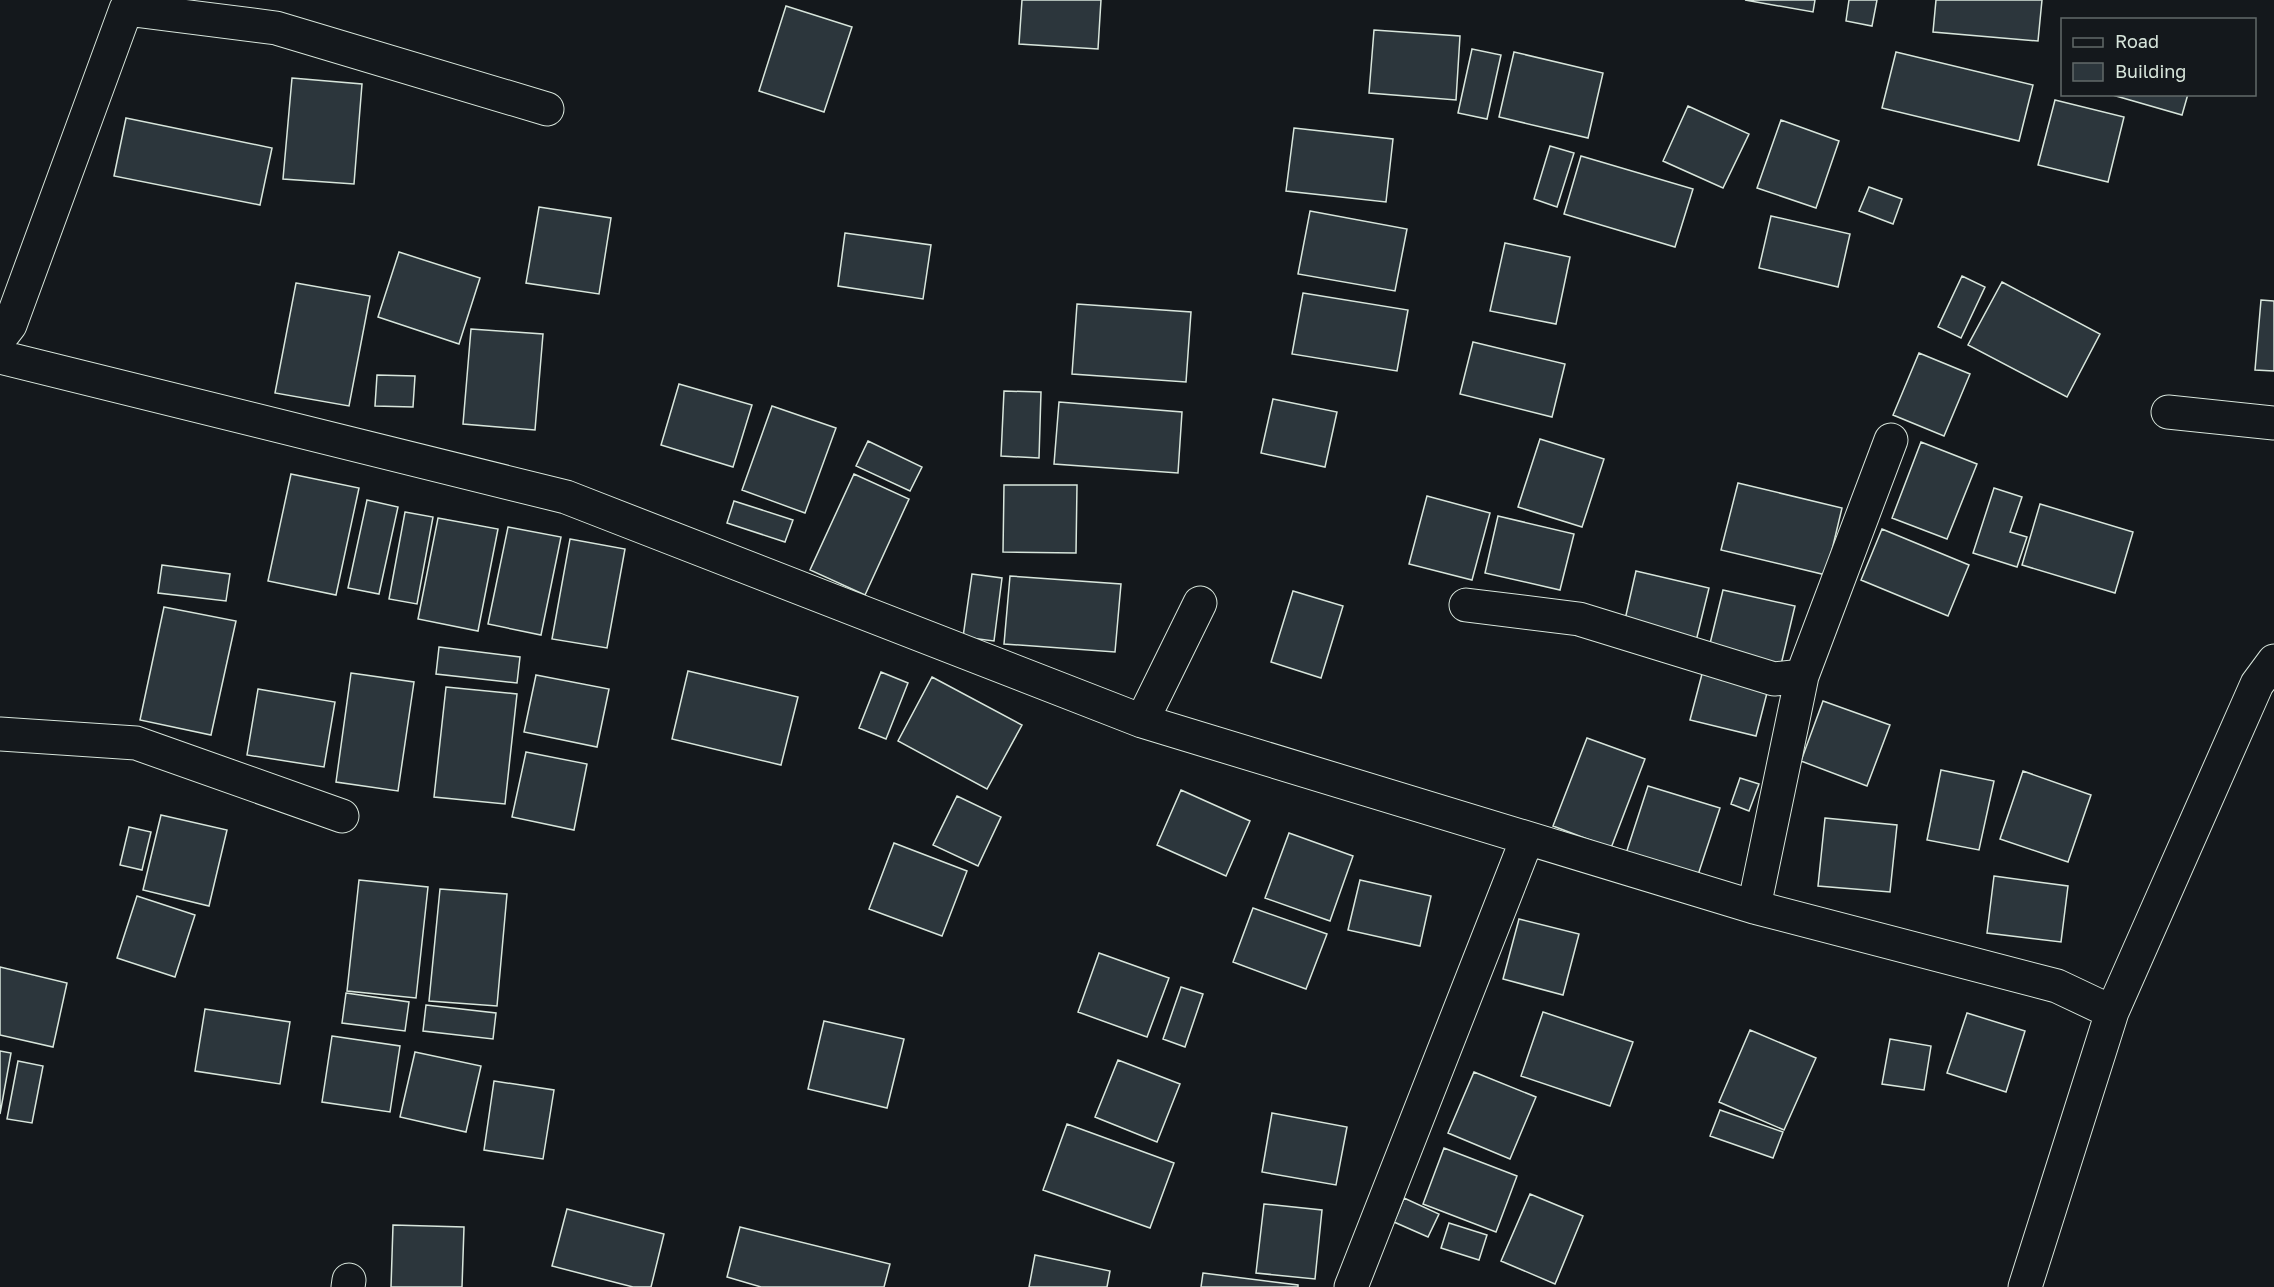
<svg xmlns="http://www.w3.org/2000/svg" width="2274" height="1287" font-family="'Golos Text',sans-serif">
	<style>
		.building { fill: #2c363c; stroke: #d8e6dc; stroke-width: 1.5 }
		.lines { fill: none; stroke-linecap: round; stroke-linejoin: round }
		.street-casing { stroke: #d8e6dc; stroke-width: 35 }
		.street { stroke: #14181c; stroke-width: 33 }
	</style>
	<rect width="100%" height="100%" fill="#14181c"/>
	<path class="building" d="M1022,0H1101L1098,49L1019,44Z
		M1745,0H1815L1813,12Z
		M1849,0H1877L1872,26L1846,21Z
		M1936,0H2042L2038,41L1933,32Z
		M786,6L852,27L824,112L759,91Z
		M1374,30L1460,36L1456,100L1369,93Z
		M1472,49L1501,55L1487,119L1458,113Z
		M1514,52L1603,73L1588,138L1499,117Z
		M1896,52L2033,85L2019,141L1882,108Z
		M292,78L362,84L354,184L283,179Z
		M2109,94H2188L2182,115Z
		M2055,100L2124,117L2108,182L2038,165Z
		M1688,106L1749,134L1723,188L1663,161Z
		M126,118L272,148L260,205L114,176Z
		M1781,120L1839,141L1816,208L1757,188Z
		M1294,128L1393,139L1386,202L1286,191Z
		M1550,146L1574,153L1557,207L1534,199Z
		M1581,156L1693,189L1675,247L1564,214Z
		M1869,187L1902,199L1893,224L1859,211Z
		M539,207L611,218L599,294L526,283Z
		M1310,211L1407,229L1395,291L1298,274Z
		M1771,216L1850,234L1838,287L1759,268Z
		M845,233L931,245L923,299L838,286Z
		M1505,243L1570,257L1556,324L1490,311Z
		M399,252L480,278L459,344L378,317Z
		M1962,276L1985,287L1961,338L1938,327Z
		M2002,282L2100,334L2067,397L1968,345Z
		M296,283L370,296L349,406L275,393Z
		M1303,293L1408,310L1397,371L1292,354Z
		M2261,300L2274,301V371L2255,370Z
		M1077,304L1191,312L1186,382L1072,374Z
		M471,329L543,334L535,430L463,424Z
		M1473,342L1565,364L1552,417L1460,394Z
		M1919,353L1970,374L1944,436L1893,415Z
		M377,375L415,376L413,407L375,406Z
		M679,384L752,405L733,467L661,445Z
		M1004,391L1041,392L1039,458L1001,456Z
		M1273,399L1337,412L1325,467L1261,453Z
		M1059,402L1182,412L1178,473L1054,464Z
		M772,406L836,428L805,513L742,490Z
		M1540,439L1604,459L1582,527L1518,507Z
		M868,441L922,467L910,491L856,466Z
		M1921,442L1977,464L1947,539L1892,518Z
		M291,474L359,488L336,595L268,581Z
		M854,474L909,499L865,595L810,570Z
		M1738,483L1842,508L1826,575L1721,550Z
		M1004,485H1077L1076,553L1003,552Z
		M1994,488L2022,497L2010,532L2027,537L2017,567L1973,553Z
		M1427,496L1490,513L1472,580L1409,564Z
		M367,500L398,507L379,594L348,588Z
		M734,501L793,520L785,542L727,523Z
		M2040,504L2133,532L2115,593L2022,565Z
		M405,512L433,517L417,604L389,599Z
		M1498,516L1574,534L1560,590L1485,573Z
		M438,518L498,529L478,631L418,619Z
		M508,527L561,537L541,635L488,624Z
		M1882,529L1969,565L1948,616L1861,580Z
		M570,539L625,549L607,648L552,639Z
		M162,565L230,574L226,601L158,593Z
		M1636,571L1709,588L1696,641L1624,624Z
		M972,574L1002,578L994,641L963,637Z
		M1010,576L1121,584L1115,652L1004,644Z
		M1723,590L1795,606L1779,673L1707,656Z
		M1293,591L1343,606L1321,678L1271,662Z
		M164,607L236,621L211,735L140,720Z
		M439,647L520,657L517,683L436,674Z
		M688,671L798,697L781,765L672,739Z
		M881,672L908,683L886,739L859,728Z
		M351,673L414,682L398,791L336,782Z
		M1702,674L1768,689L1756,736L1690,720Z
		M536,675L609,689L597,747L524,732Z
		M932,677L1022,725L987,789L898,741Z
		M446,687L517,694L505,804L434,797Z
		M258,689L335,702L324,767L247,755Z
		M1823,701L1890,725L1867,786L1801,761Z
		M1587,738L1645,759L1611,848L1553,826Z
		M526,752L587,764L574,830L512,817Z
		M1941,770L1994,781L1979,850L1927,840Z
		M2023,771L2091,795L2068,862L2000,839Z
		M1740,778L1759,784L1749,811L1731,804Z
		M1648,786L1720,808L1697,878L1619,875Z
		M1181,790L1250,821L1226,876L1157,845Z
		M957,796L1001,817L978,866L933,845Z
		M161,815L227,830L209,906L143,890Z
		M1825,818L1897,825L1890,892L1818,886Z
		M129,827L151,832L142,870L120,865Z
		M1289,833L1353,856L1330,921L1265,898Z
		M894,843L967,871L942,936L869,909Z
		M1994,876L2068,886L2061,942L1987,933Z
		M359,880L428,887L416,998L347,991Z
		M1360,880L1431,896L1420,946L1348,930Z
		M440,889L507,894L497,1006L429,1001Z
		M137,896L195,915L175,977L117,958Z
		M1253,908L1327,934L1306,989L1233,962Z
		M1519,919L1579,934L1563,995L1503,979Z
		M1099,953L1169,978L1147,1037L1078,1012Z
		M0,967L67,983L53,1047L0,1035Z
		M1181,987L1203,994L1185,1047L1163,1039Z
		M346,993L409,1002L405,1031L342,1023Z
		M426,1005L496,1013L493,1039L423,1031Z
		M205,1009L290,1022L280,1084L195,1071Z
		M1543,1012L1633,1042L1610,1106L1521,1076Z
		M1967,1013L2025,1031L2006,1092L1947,1073Z
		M824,1021L904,1039L887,1108L808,1089Z
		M1750,1030L1816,1058L1784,1130L1719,1102Z
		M332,1036L400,1046L390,1112L322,1102Z
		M1890,1039L1931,1046L1924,1090L1882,1084Z
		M0,1051L11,1053L0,1114Z
		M415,1052L481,1066L466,1132L400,1117Z
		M1118,1060L1180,1084L1157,1142L1095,1117Z
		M18,1061L43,1066L32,1123L7,1119Z
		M1474,1072L1536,1097L1510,1159L1448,1133Z
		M494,1081L554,1090L543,1159L484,1150Z
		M1720,1110L1783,1132L1773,1158L1710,1136Z
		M1272,1113L1347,1127L1336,1185L1262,1172Z
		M1067,1124L1174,1163L1150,1228L1043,1190Z
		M1444,1148L1517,1176L1496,1232L1423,1204Z
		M1530,1194L1583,1216L1555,1284L1501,1261Z
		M1404,1198L1439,1214L1428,1237L1394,1222Z
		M1264,1204L1322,1210L1315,1279L1256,1273Z
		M567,1209L664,1234L651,1287H633L552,1266Z
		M1449,1223L1487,1235L1479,1260L1441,1248Z
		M393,1225L464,1227L462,1287H391Z
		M740,1227L890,1264L884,1287H761L727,1277Z
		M1035,1255L1110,1271L1107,1287H1029Z
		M1203,1273L1298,1285V1287H1201Z"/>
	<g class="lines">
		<g class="street-casing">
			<path id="street" d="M0,338L10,325L126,9L276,28L547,109
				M0,357L566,497L1142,721L1754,907L2057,986L2112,1012
				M2168,412L2274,423
				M1466,605L1579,619L1774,679L1802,676
				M1142,721L1200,603
				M0,734L136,743L342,816
				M1754,907L1802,676L1891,440
				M348,1287L349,1280
				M1351,1287L1527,839
				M2025,1287L2112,1012L2257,684L2274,661"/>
		</g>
		<use href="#street" class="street"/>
	</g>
	<rect x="2061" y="18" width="195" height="78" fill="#14181c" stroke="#626a69" stroke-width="1.5"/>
	<rect x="2073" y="38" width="30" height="9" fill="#14181c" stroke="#626a69" stroke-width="1.5"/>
	<text x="2115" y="48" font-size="18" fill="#d8e6dc">Road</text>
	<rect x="2073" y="63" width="30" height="18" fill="#2c363c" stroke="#626a69" stroke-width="1.5"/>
	<text x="2115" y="78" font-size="18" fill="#d8e6dc">Building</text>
</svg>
